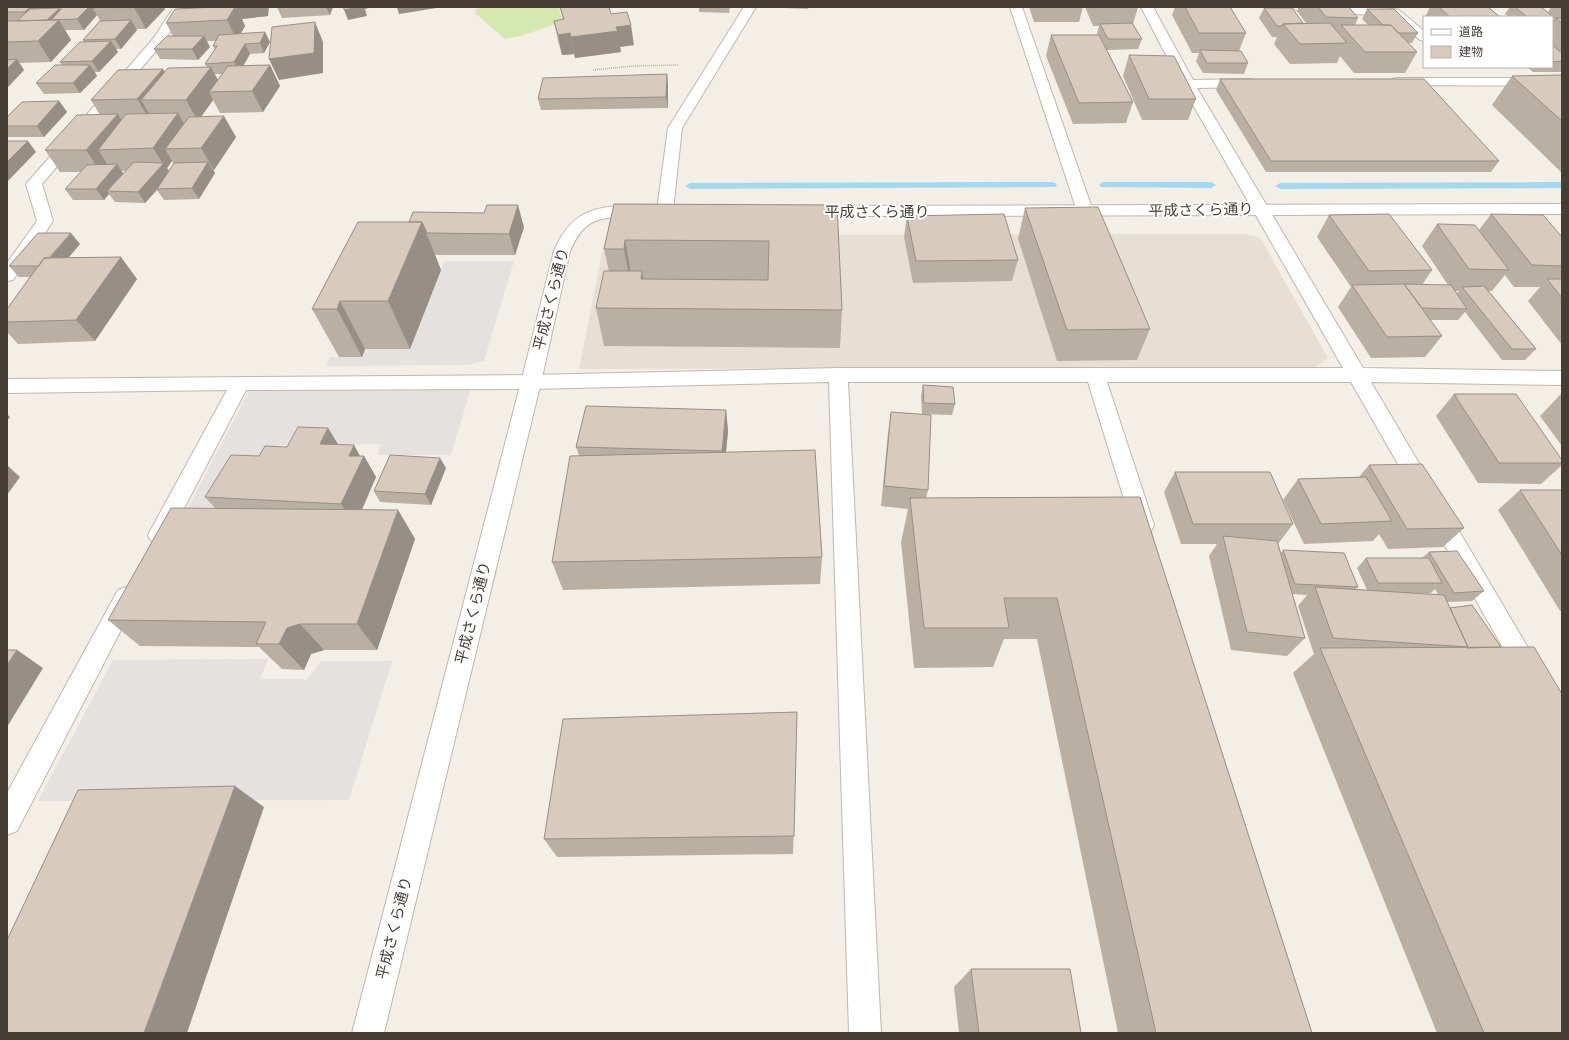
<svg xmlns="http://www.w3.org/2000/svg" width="1569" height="1040" font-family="Figtree,'Noto Sans JP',sans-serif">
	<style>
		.residential { fill: #e7dfd4 }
		.green { fill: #d4e8af }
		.parking { fill: #e4e1de }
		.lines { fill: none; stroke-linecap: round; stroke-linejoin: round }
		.stream { fill: #a2d8f0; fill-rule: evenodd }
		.minor-casing { stroke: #c2b7ac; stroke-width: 2 }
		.tertiary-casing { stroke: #c2b7ac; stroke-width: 2 }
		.path { stroke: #c0af9a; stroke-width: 1.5; stroke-dasharray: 1 1; stroke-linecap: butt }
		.minor { fill: #fff; fill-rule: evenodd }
		.tertiary { fill: #fff; fill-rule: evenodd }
		.wall { fill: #baafa3; fill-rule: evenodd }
		.shaded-wall { fill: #978e85 }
		.building { fill: #d8cbbe; stroke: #978e85 }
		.labels { text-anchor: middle; stroke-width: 4; stroke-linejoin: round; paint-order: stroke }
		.street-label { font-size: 15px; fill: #463e35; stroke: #fff }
	</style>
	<rect width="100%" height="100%" fill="#f3eee6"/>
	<path class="residential" d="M1248,234L1261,239L1328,358L1315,367L579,369L604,243L628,235Z"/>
	<path class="green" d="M486,7H598L559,8L561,15L573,18L521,36L505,39L475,13L476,9Z"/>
	<path class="parking" d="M444,261H514L484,361L468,365L326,366L330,357H362L365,349H410Z
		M471,388L451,455H378L381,444L278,445L267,468L211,529H177L250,389Z
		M268,659L260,679H307L321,661H392L349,800L38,801L113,660Z"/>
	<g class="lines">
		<path class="stream" d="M1052,182L1055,183L1057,185L1055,187L690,189L685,186L690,183Z
			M1104,182H1211L1216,185L1211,188L1101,187L1099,185L1101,183Z
			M1562,182V188L1280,189L1275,186L1280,183Z"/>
		<g class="minor-casing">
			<path id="minor" d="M7,7H117L111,11L7,12Z
				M174,7H186L162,44L42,184L53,221L13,280L7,281V263L37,221L26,184L153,39Z
				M744,7H756L682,128L673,210L671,213L665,215L659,213L657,210L668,128Z
				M1010,7H1022L1093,211L1091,214L1085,216L1079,214L1077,211Z
				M1141,7H1153L1193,80L1249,79L1254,80L1256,83L1254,86L1249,87L1197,88L1363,368L1562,371V385L1371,382L1543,673L1540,681L1531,684L1522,681L1351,382H1107L1154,525L1151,531L1143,534L1135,531L1132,525L1088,382H848L881,1033H849L829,382L531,389L246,390L167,541L159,544L151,541L148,535L227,390L7,393V379L531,375L838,368H1343L1181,84Z
				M1292,7H1357L1395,9L1399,10L1424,31V41L1420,40L1392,16L1298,11Z
				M1397,78H1562V86L1392,85L1390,82L1392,79Z
				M126,587L134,590L138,597L17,831L7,835V793L118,590Z"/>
		</g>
		<g class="tertiary-casing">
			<path id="tertiary" d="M1562,204V214L902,216H808L802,214L800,211L802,208L808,206Z
				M642,205L648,207L650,210L648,213C610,223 590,206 570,251L541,382L384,1033H352L521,382L554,251C573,207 598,206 642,205Z"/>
		</g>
		<path class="path" d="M593,70L634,66L679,65"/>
		<use href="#minor" class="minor"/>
		<use href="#tertiary" class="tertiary"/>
	</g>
	<path class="wall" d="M7,7H43V8L61,10L165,9L146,29H136L137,30L121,49H116L118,52L99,72H95L97,76L80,93L44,94L36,83L62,65L60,62L84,42L83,40L100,21L97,15L84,30H65L71,40L51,62L19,63L24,70L7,88Z
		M277,7H333L330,15L282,18Z
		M560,7L611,14L634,45L620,47L621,52L575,58L574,54L562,55L558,41L554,21L563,20Z
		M699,7H730L729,13L699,12Z
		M784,7H809L808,9L784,8Z
		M865,7H907V8Z
		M1029,7H1083L1079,22H1034Z
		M1085,7H1138L1133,24L1142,39L1138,49L1107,50L1133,102L1126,123L1073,124L1046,56L1051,35H1098L1097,34L1099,26H1093Z
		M1175,7H1230L1246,33L1239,51L1248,63L1244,74L1203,73L1196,61L1199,53H1192L1172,15Z
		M1299,7H1349L1358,18L1355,25H1368L1362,19L1367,9L1418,33L1412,43H1408L1417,52L1405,73H1354L1340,56L1337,63L1290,64L1274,44L1277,37H1272L1259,18L1264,8L1303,23H1306L1297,11Z
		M1430,7H1488L1500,17H1425Z
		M1510,7H1541L1548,12L1551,7H1562V61L1552,62V17H1509L1505,14Z
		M183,9L268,16L242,19L245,26L241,33L270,42L264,53L250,54L243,66L270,65L280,86L263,112L220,113L213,100L201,117L236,137L214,170H213L215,173L199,199L164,200L157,190L145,203L115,202L109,194L104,200H73L65,189L81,172H60L45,150L100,115L91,100L163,69L165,72L207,67L205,64L215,49L213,46L216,41H207L210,47L198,60L160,59L154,49L173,36L166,23ZM215,74H222L218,80ZM172,161L174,164L169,171L167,168ZM121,171H126L123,174Z
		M1424,18V24L1422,22Z
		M1129,55L1196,99L1188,120H1142L1123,76Z
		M1562,61V72H1533L1527,67H1552V62Z
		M667,74L668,85V108L541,110L538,99Z
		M1562,75V173L1492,105L1512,76Z
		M1220,79L1499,161L1491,172H1266L1216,90Z
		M59,101L67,112L44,137H7V117Z
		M614,204L837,205L842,310L840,348L604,346L596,308L609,271L604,249Z
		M1025,208L1150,329L1137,360L1057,361L1018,239Z
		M1491,214L1562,237V345L1528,301L1540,287H1514L1505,275L1492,291H1489L1536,349L1525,360H1502L1465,312L1458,320H1430L1442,336L1425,357L1371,358L1338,307L1351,287L1317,237L1329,215L1432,270L1422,285H1448L1422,246L1437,224L1479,230ZM1455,291H1459L1457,293Z
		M907,216L1018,260L1012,281L913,283L904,237Z
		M358,222L524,227L515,255H435L441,270L410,349H365L362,357H339L312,309Z
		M80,244L68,258L137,279L95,341L18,344L7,332V309L30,277H19L9,266Z
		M923,385L955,404L952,415L922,414L921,396Z
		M1454,394L1562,460V465L1541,484L1478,483L1436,416Z
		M1561,394H1562V446L1540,416Z
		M726,410L728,431L726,452L822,557L820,584L563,590L552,562L579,455L576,447Z
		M891,412L928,490L926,498L1140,497L1312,1033H1118L1037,639H1004L993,667L914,668L901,542L908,509L881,506L888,433Z
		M328,428L338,445H354L360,456H364L376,477L362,510H398L415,539L377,650H324L311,654L304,670L282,669L259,647L140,646L108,620L215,508L205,497L259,456L287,447Z
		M1369,465L1464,528L1443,547L1388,549L1379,534L1373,541L1304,544L1283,500L1298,479L1359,477Z
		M446,468L431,505L380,502L374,491Z
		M1175,472L1293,524L1278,544L1281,553L1283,550L1358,587L1356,589L1367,590L1357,568L1366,558H1422L1429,552L1484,591L1472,601L1447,602L1450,608L1472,605L1562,1033H1437L1293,673L1314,654L1298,606L1307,595L1292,594L1305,638L1287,656L1231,650L1209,556L1217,544H1181L1164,492ZM1435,589L1438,594L1412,593H1431Z
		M1520,490H1562V611H1560L1498,510Z
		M797,712L793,854L557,857L544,839Z
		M971,969L1081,1033H959L954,987Z"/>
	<path class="shaded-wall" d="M30,7H43L44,10L32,22L25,12Z
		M89,7H99L93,9L97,15L84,30L77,19Z
		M137,7H164L165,9L146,29L135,9Z
		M183,7H269L268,16L242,19L245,26L237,40L227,20L190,22Z
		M326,7H333L330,15Z
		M343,7H373L365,9L367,16L348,20Z
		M397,7H437V8L399,14Z
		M60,8L66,18L59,20L71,40L51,62L38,41L45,21Z
		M131,20L137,30L121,49L115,39Z
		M315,22L323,42V73L279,80L269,59Z
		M631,25L634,45L620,47L621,52L575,58L571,37L616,27Z
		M265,32L270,42L264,53L260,43Z
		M570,33L574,54L562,55L558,35Z
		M204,36L210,47L198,60L192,49Z
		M111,41L118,52L99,72L92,61Z
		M245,44L250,54L239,73L234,62Z
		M17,59L24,70L7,88V69Z
		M90,65L97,76L80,93L73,83Z
		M270,65L280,86L263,112L252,91Z
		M211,67L222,88L209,92L213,100L198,121L186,100Z
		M163,69L174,90L141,100L152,118L150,120L137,99Z
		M667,74L668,85V108L666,97Z
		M59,101L67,112L44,137L37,126Z
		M178,113L190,134L165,149L172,161L167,168L171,174L145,203L138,192L163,164L153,148Z
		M118,114L131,136L98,150L107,164L101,172L86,150Z
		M224,116L236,137L214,170L201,148Z
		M28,141L36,152L8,181L7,180V162Z
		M208,162L215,173L199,199L192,188Z
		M117,164L125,176L107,191L109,194L104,200L96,189Z
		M518,205L524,227L515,255L509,234Z
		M422,222L441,270L410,349L388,301Z
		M71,233L80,244L52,277L43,266Z
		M625,240L632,279L631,287L624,249Z
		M121,257L137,279L95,341L76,320Z
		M642,271L648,308L641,279Z
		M340,301L365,349L362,357L337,309Z
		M726,410L728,431L724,472L722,451Z
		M7,414L10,417L7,421Z
		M328,428L341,449L320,444Z
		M354,445L362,460L364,456L376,477L355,525L341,504L349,456Z
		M440,458L446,468L431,505L425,494Z
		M8,466L20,477L7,495V468Z
		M398,510L415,539L377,650L357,624Z
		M300,624L324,650L311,654L304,670L279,644L287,628Z
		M17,650L43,668L7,727V665Z
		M235,786L264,807L187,1033H144Z"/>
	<path class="building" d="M7,7H30L25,12H7Z
		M63,7H89L77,19L51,20Z
		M96,7H137L135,9H93Z
		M216,7H235L227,20L166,23L175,9Z
		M344,7H359L344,10Z
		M560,7H609L611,14L627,12L631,25L616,27L618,31L571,37L570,33L558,35L554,21L564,19Z
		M1185,7H1230L1246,33H1199Z
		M1318,7H1349L1358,18L1326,17Z
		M1439,7H1488L1500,17H1450Z
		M1515,7H1541L1556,19L1553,22H1552V17H1527Z
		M60,8L47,20L17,21L30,9Z
		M1264,8H1292L1303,23L1283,24L1282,26H1277Z
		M1367,9H1394L1418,33H1398L1391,25H1383Z
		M1556,18H1562V23Z
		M59,20L38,41L7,42V21Z
		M131,20L115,39L83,40L100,21Z
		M315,22L314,53L269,59L272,27Z
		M1132,23L1142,39H1108L1100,24Z
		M1330,23L1347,43L1300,44L1283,24Z
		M1341,25H1391L1417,52H1365Z
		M265,32L260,43L245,44L234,62L205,64L217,46H213L219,35Z
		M1051,35H1099L1133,102L1079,103Z
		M167,36H204L192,49H154Z
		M111,41L92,61L60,62L80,42Z
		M1552,45L1562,53V61L1552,62Z
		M1200,50L1241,51L1248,63H1207Z
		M1129,55L1174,56L1196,99H1149Z
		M17,59L7,69V60Z
		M55,65H90L73,83H36Z
		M270,65L252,91L209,92L228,66Z
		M211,67L186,100H141L168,68Z
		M163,69L137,99L91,100L118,70Z
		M667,74L666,97L538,99L543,78Z
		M1562,75V121L1512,76Z
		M1220,79H1424L1499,161H1271Z
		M59,101L37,126H7V117L22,102Z
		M178,113L153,148L98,150L126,114Z
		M118,114L86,150H45L77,115Z
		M224,116L201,148L165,149L189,117Z
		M7,141H28L7,162Z
		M134,162L164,163L138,192L107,191Z
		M208,162L192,188L157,189L174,163Z
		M117,164L96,189H65L87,165Z
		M614,204L837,205L842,310L596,308L604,271H642L641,279L768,280L769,241L625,240L624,249H604Z
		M487,205H518L509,234L427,233L422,222H409L413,212L484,213Z
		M1098,207L1150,329L1067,330L1025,208Z
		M1004,214L1018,260L916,261L907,216Z
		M1389,214L1432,270L1369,271L1329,215Z
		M1491,214L1543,215L1562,237V266L1532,265Z
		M358,222H422L388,301H340L337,309H312Z
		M1437,224L1475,225L1509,270L1469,269Z
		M38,233H71L49,258H44L39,266H9Z
		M121,257L76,320L7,322V309L44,258Z
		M1547,279H1562V298Z
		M1404,284L1442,336L1387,337L1352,285Z
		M1404,284L1451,285L1467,309L1422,308Z
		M1484,286L1536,349H1512L1462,287Z
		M923,385L953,387L955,404L924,403Z
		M1454,394H1516L1562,460V463H1499Z
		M586,406L726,410L722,451L576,447Z
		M891,412L931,415L928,490L884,486Z
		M298,427L328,428L320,444L354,445L349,456H364L341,504L205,497L231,455L259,456L265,446L287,447Z
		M815,450L822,557L552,562L570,456Z
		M390,455L440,458L425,494L374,491Z
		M1422,464L1464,528L1407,529L1369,465Z
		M1175,472H1270L1293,524H1193Z
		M1366,477L1392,521L1321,524L1298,479Z
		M1520,490H1562V555Z
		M1140,497L1312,1033H1156L1057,598H1004L1009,628H924L910,498Z
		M171,508L398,510L357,624H300L287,628L279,644H256L266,622L108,620Z
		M1223,536L1277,541L1305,638L1247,632Z
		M1283,550L1344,553L1358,587L1295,584Z
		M1457,551L1484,591L1454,593L1429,552Z
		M1366,558H1429L1442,583H1378Z
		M1315,587L1444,595L1468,647L1333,638Z
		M1472,605L1501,647L1467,648L1468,647L1450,608Z
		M1534,647L1562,694V1033H1484L1320,648Z
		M7,650H17L7,665Z
		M797,712L794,836L544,839L563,719Z
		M235,786L144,1033H7V940L78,790Z
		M971,969H1070L1081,1033H979Z"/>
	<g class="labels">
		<g class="street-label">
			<text transform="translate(1201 210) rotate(-1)" y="5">平成さくら通り</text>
			<text x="877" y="217">平成さくら通り</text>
			<text transform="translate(551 299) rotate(-76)" y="5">平成さくら通り</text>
			<text transform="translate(473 613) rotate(-76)" y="5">平成さくら通り</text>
			<text transform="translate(394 928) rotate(-76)" y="5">平成さくら通り</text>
		</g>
	</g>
	<rect width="1569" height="1040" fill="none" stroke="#463e35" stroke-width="16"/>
	<rect x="1423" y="16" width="130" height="52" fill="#ffffff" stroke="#b5b2ae"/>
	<rect x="1431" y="29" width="20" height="6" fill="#ffffff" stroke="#b5b2ae"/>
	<text x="1459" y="36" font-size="12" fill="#463e35">道路</text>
	<rect x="1431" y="46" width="20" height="12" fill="#d8cbbe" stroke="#b5b2ae"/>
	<text x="1459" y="56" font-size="12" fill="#463e35">建物</text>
</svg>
